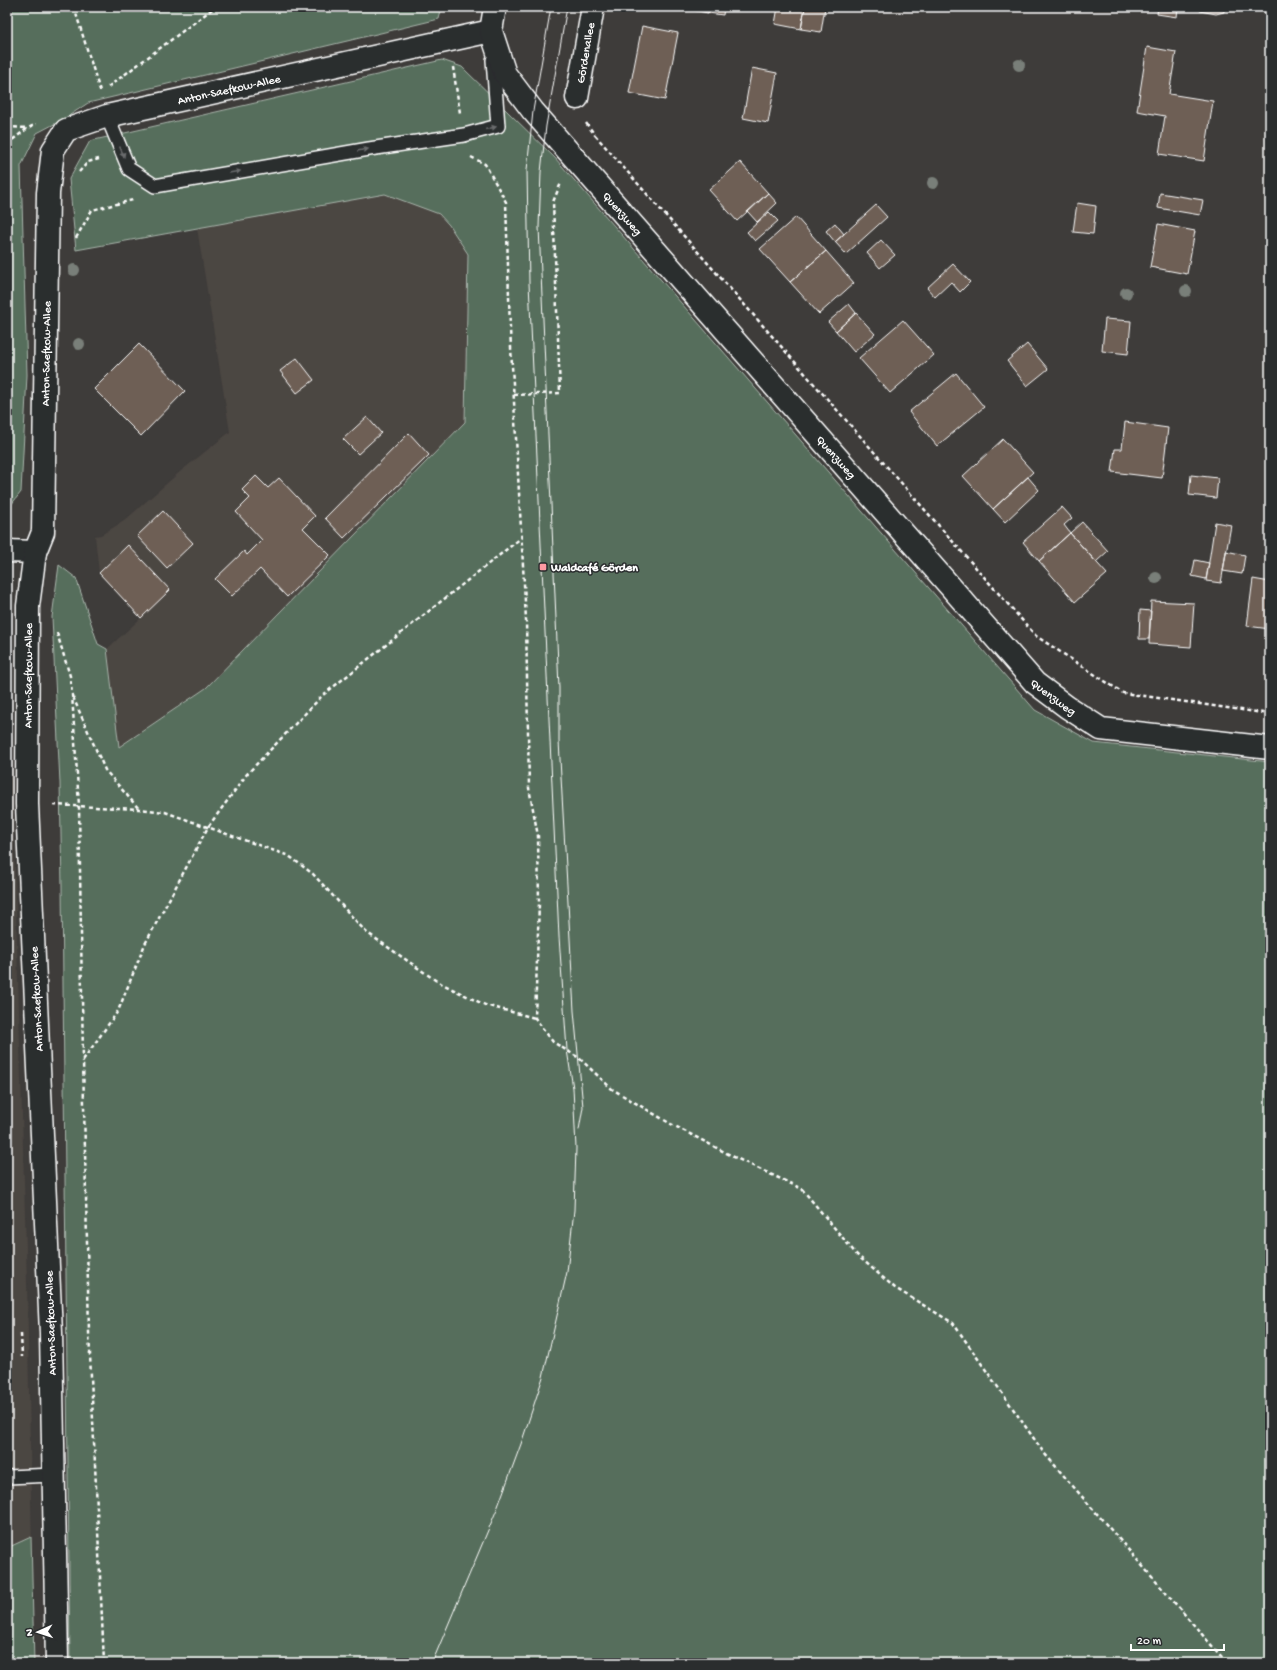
<svg xmlns="http://www.w3.org/2000/svg" width="1277" height="1670" font-family="'Gochi Hand',sans-serif">
	<style>
		.built { fill: #4c4642 }
		.green { fill: #566e5b; stroke: #aab6ad }
		.building { fill: #6e5f55; stroke: #fff }
		.lines { fill: none; stroke-linecap: round; stroke-linejoin: round }
		.lane-casing { stroke: #fff; stroke-width: 16 }
		.street-casing { stroke: #fff; stroke-width: 25 }
		.secondary-casing { stroke: #fff; stroke-width: 25 }
		.path { stroke: #fff; stroke-width: 2.5; stroke-dasharray: 4 3; stroke-linecap: butt }
		.lane { stroke: #2a2d2e; stroke-width: 13 }
		.street { stroke: #2a2d2e; stroke-width: 22 }
		.secondary { stroke: #2a2d2e; stroke-width: 22 }
		.tram { stroke: #fff; stroke-width: 1 }
		.tree { fill: #797f79 }
		.oneway { fill: #6a6c6d }
		.poi-dot { fill: #ff9aa2; stroke: #2a2d2e; stroke-width: 1.5 }
		.labels { text-anchor: middle; stroke-width: 3; stroke-linejoin: round; paint-order: stroke }
		.street-label { font-size: 12px; fill: #fff; stroke: #2a2d2e }
		.poi-label { font-size: 12px; font-weight: bold; fill: #fff; stroke: #2a2d2e; text-anchor: start }
	</style>
	<rect width="100%" height="100%" fill="#3e3c3a"/>
	<filter id="ink" filterUnits="userSpaceOnUse"><feTurbulence type="fractalNoise" baseFrequency=".025" numOctaves="2"/><feDisplacementMap in="SourceGraphic" scale="8" xChannelSelector="R" yChannelSelector="G"/><feConvolveMatrix kernelMatrix="1 2 1 2 8 2 1 2 1" color-interpolation-filters="sRGB"/></filter>
	<g filter="url(#ink)">
		<path class="built" d="M385,194L439,214L449,225L468,254L465,422L206,688L119,747L107,649L141,618L99,573L95,536L101,535L124,521L181,471L230,432L197,228Z
			M7,606L27,1283L34,1663H7Z"/>
		<path class="green" d="M7,7H442L439,19L88,103L64,119L37,133L21,166L27,375L21,492L7,510Z
			M442,60L462,67L555,158L1035,710L1094,743L1270,762V1663H70L62,886L60,783L52,617L59,565L76,578L98,644L107,649L119,747L206,688L465,422L468,254L449,225L439,214L385,194L76,250L69,179L90,141Z
			M31,1537L34,1663H7V1548Z"/>
		<path class="building" d="M682,7H709L708,13L682,8Z
			M709,7H724L723,15L708,13Z
			M778,7H805L801,29L775,24Z
			M805,7H825L821,32L801,29Z
			M1158,7H1178L1177,17L1157,14Z
			M1200,7H1224V12L1216,14L1200,11Z
			M642,26L678,33L665,100L629,93Z
			M1147,47L1176,52L1169,94L1213,101L1204,161L1159,154L1165,116L1137,111Z
			M752,68L777,73L768,123L743,118Z
			M740,162L768,193L737,221L709,190Z
			M768,193L777,203L757,222L748,212Z
			M1160,193L1203,200L1200,215L1158,208Z
			M1077,203L1096,206L1093,234L1073,232Z
			M876,205L887,217L846,254L835,242Z
			M769,212L778,221L755,241L747,232Z
			M796,217L826,251L790,282L760,249Z
			M835,223L844,234L835,242L826,231Z
			M1158,224L1195,231L1187,274L1150,267Z
			M881,240L895,255L880,268L867,253Z
			M826,251L854,283L819,314L790,282Z
			M953,264L970,282L960,292L951,282L935,297L927,288Z
			M849,304L856,313L836,331L828,322Z
			M856,313L875,334L854,352L836,331Z
			M1105,319L1131,321L1128,354L1102,351Z
			M903,320L934,355L890,393L859,358Z
			M139,344L185,391L141,436L94,389Z
			M1027,344L1048,369L1027,386L1007,361Z
			M297,358L314,380L297,393L280,371Z
			M956,373L984,407L937,446L909,412Z
			M367,417L381,433L358,454L343,439Z
			M1125,422L1168,428L1162,478L1112,472L1115,449H1122Z
			M409,433L429,455L344,538L325,518Z
			M1003,439L1033,472L993,509L963,476Z
			M1191,475L1218,478L1216,498L1189,495Z
			M256,476L268,488L279,478L315,516L303,528L330,555L287,597L260,569L232,596L215,579L244,551L247,555L262,540L236,512L250,498L242,490Z
			M1028,477L1039,490L1005,522L993,509Z
			M1062,507L1072,518L1064,525L1070,533L1039,561L1023,542Z
			M163,511L193,543L167,568L137,536Z
			M1082,522L1108,551L1096,562L1070,533Z
			M1215,522L1231,525L1221,583L1206,581Z
			M1070,533L1107,574L1075,602L1039,561Z
			M128,545L170,590L141,618L99,573Z
			M1226,551L1245,555L1242,574L1223,571Z
			M1195,560L1209,563L1206,579L1192,576Z
			M1253,579L1270,582V629L1247,626Z
			M1151,601L1194,603L1191,647L1149,644Z
			M1140,610L1151,611L1149,639H1139Z"/>
		<g class="lines">
			<g class="lane-casing">
				<path id="lane" d="M107,116L129,169L155,186L369,149L464,135L498,126L493,60
					M7,1477L54,1475"/>
			</g>
			<g class="street-casing">
				<g id="street">
					<path id="s1" d="M577,98L593,7"/>
					<path d="M7,551L35,552"/>
					<path id="s2" d="M57,1663L51,1333L27,804L28,606L35,552L43,532L48,193L53,150L66,130L107,116L491,31"/>
				</g>
			</g>
			<g class="secondary-casing">
				<g id="secondary">
					<path id="s3" d="M495,7L491,31L505,74L533,111L1035,683L1067,707L1101,729L1270,748"/>
				</g>
			</g>
			<path class="path" d="M74,7L100,91
				M453,67L460,113
				M108,87L215,7
				M586,123L595,135
				M7,127L28,128
				M595,135L1036,636L1123,693L1270,714
				M7,144L28,128L36,124
				M471,157L485,164L506,202L510,329L526,620L529,788L538,836L539,903L535,1018L553,1042L579,1058L612,1089L671,1124L734,1157L802,1189L857,1255L895,1288L953,1323L1044,1453L1227,1663
				M79,172L88,162L99,159
				M76,238L92,210L133,200
				M514,395L560,393L553,202L561,183
				M57,633L70,676L72,694L79,806L83,1060L89,1332L104,1663
				M73,697L105,770L139,809
				M53,805L139,809L165,812L289,856L313,874L366,932L438,982L485,1005L535,1018
				M83,1060L118,1011L145,944L208,827L247,774L323,695L521,538
				M21,1334L22,1357"/>
			<use href="#lane" class="lane"/>
			<use href="#street" class="street"/>
			<use href="#secondary" class="secondary"/>
			<path class="tram" d="M567,7L546,126L541,172L539,227L559,688V741L574,1011L583,1107L579,1130
				M432,1663L497,1509L521,1444L543,1377L567,1272L574,1210L576,1148L573,1088L567,1050L559,937L529,283L527,170L533,111L551,7"/>
		</g>
		<g class="tree">
			<circle cx="1019" cy="65" r="6"/>
			<circle cx="933" cy="183" r="6"/>
			<circle cx="74" cy="270" r="6"/>
			<circle cx="1186" cy="291" r="6"/>
			<circle cx="1126" cy="293" r="6"/>
			<circle cx="79" cy="344" r="6"/>
			<circle cx="1156" cy="578" r="6"/>
		</g>
		<defs><path id="oneway-solid" d="M-6-.8H1V-3.2L6.5 0L1 3.2V.8H-6Z"/></defs>
		<g class="oneway">
			<use href="#oneway-solid" transform="translate(491 128) rotate(-14)"/>
			<use href="#oneway-solid" transform="translate(363 150) rotate(-10)"/>
			<use href="#oneway-solid" transform="translate(122 152) rotate(67)"/>
			<use href="#oneway-solid" transform="translate(235 172) rotate(-10)"/>
		</g>
	</g>
	<rect class="poi-dot" x="539" y="563" width="8" height="8" rx="2"/>
	<g class="labels">
		<g class="street-label">
			<text dy="4" stroke="none"><textPath href="#s1" startOffset="46">Gördenallee</textPath></text>
			<text dy="4" stroke="none"><textPath href="#s2" startOffset="1708">Anton-Saefkow-Allee</textPath></text>
			<text dy="4" stroke="none"><textPath href="#s3" startOffset="252">Quenzweg</textPath></text>
			<text dy="4" stroke="none"><textPath href="#s2" startOffset="1312">Anton-Saefkow-Allee</textPath></text>
			<text dy="4" stroke="none"><textPath href="#s3" startOffset="576">Quenzweg</textPath></text>
			<text dy="4" stroke="none"><textPath href="#s2" startOffset="988">Anton-Saefkow-Allee</textPath></text>
			<text dy="4" stroke="none"><textPath href="#s3" startOffset="900">Quenzweg</textPath></text>
			<text transform="translate(36 999) rotate(-93)" y="4">Anton-Saefkow-Allee</text>
			<text transform="translate(50 1323) rotate(-92)" y="4">Anton-Saefkow-Allee</text>
		</g>
		<g class="poi-label">
			<text x="551" y="571">Waldcafé Görden</text>
		</g>
	</g>
	<rect width="1277" height="1670" fill="none" stroke="#2a2d2e" stroke-width="24"/>
	<rect x="12" y="12" width="1253" height="1646" fill="none" stroke="#fff" stroke-width="1.5" filter="url(#ink)"/>
	<g transform="translate(38 1632) rotate(267)" stroke="#2a2d2e" stroke-width="3" paint-order="stroke">
	<path d="M0-3L7 15L0 10L-7 15Z" fill="#ffffff"/>
	<text y="-6" font-size="11" font-weight="bold" text-anchor="middle" fill="#ffffff">N</text>
	</g>
	<path d="M1131 1644v6h93v-6" fill="none" stroke="#ffffff" stroke-width="2"/>
	<text x="1137" y="1644" font-size="12" fill="#ffffff" stroke="#2a2d2e" stroke-width="3" paint-order="stroke">20 m</text>
</svg>
